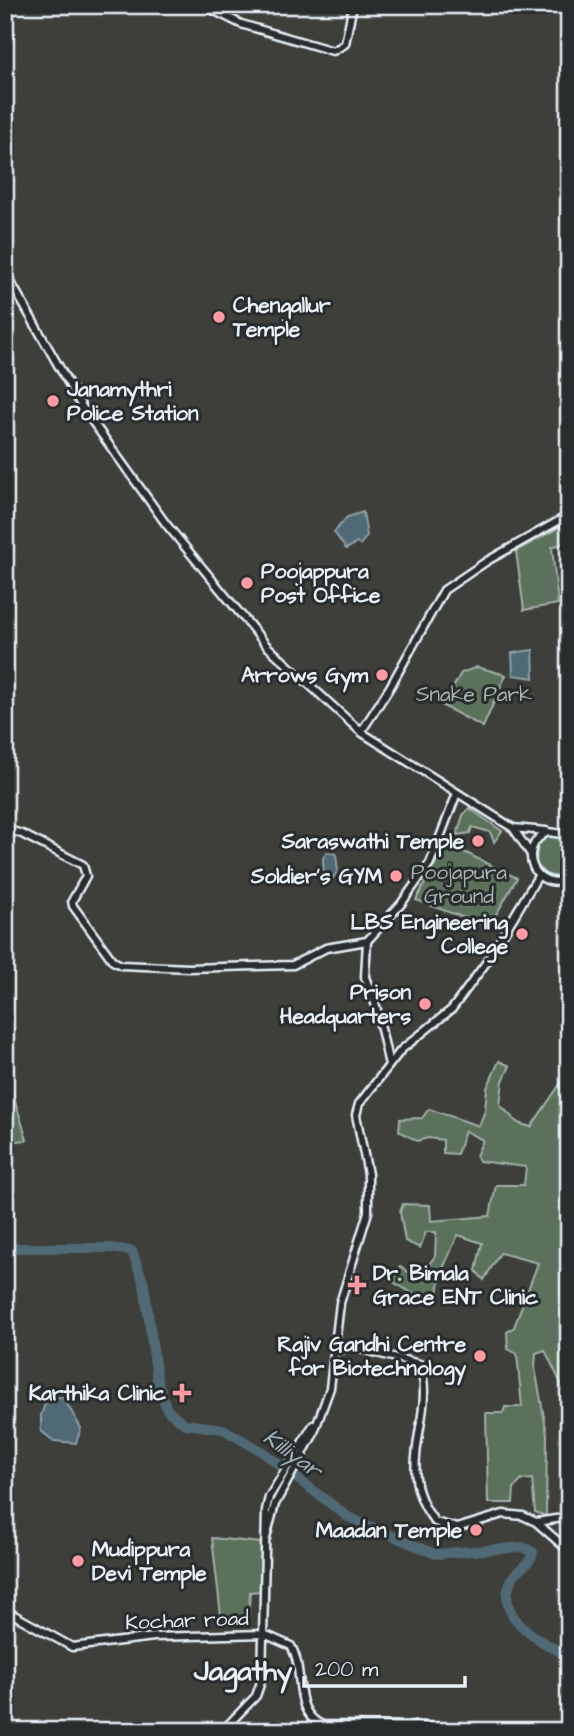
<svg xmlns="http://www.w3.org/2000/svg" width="574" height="1736" font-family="'Architects Daughter',sans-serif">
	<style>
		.green { fill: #5c715b; stroke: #a2b1aa; stroke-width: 2 }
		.water { fill: #506a75; stroke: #8da0a9; stroke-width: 2 }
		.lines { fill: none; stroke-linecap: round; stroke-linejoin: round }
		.river { stroke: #506a75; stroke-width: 10 }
		.secondary-casing { stroke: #e8f1f8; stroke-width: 11 }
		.secondary { stroke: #2a2d2e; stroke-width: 6 }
		.poi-dot { fill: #ff9aa2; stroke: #2a2d2e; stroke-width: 2.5 }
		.labels { text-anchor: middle; stroke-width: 6; stroke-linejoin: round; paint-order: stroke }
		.poi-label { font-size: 21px; font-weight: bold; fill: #e8f1f8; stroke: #2a2d2e; text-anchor: end }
		.park-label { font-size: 21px; fill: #a9b7b1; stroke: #2a2d2e }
		.street-label { font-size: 21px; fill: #e8f1f8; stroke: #2a2d2e }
		.water-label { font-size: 23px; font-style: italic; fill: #a4b4bd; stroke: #2a2d2e }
		.district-label { font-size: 28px; font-weight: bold; fill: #e8f1f8; stroke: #2a2d2e }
	</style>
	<rect width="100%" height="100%" fill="#3e3e3a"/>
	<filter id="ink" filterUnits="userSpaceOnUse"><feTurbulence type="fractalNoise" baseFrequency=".0143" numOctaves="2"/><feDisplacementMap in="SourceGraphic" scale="14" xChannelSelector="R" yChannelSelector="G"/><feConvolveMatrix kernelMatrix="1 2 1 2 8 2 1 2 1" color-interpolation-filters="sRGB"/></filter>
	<g filter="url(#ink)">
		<path class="green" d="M569,522V541L552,547L558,604L524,610L516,551Z
			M477,667L506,675L483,727L443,706L461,673Z
			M469,808L502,831L494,842L490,832L472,827L470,833L457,835L463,815Z
			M549,836L569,840V872L558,877L545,874L536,864L538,844Z
			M446,843L517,878L489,927L416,900Z
			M499,1061L510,1066L503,1081L500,1105L518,1123L531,1127L569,1071V1386L563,1388L545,1350L536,1353L535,1368L547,1434L546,1516L535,1512L532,1479L522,1480L514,1488L513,1503H488L486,1413H503L505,1407H522L517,1354L508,1349L507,1332L514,1327L538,1263L500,1253L484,1280L476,1271L482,1243L458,1235L440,1275L438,1299L424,1300L388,1279L400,1267L419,1278L435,1256L436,1232H426L420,1248L405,1241L400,1212L403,1204L430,1205L431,1221L490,1216L496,1185H524L526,1167L479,1161L476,1156L483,1140L465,1131L457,1154L443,1153V1140L428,1138L417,1141L399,1131L400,1119L422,1118L429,1109L479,1126L485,1110L487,1088Z
			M5,1068L27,1140L10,1142L5,1132Z
			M212,1538L262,1543L260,1591L250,1592L248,1621L221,1616Z"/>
		<path class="water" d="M363,512L367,536L360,545L357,543L346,549L334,532L347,517Z
			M533,650L534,678L513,675L512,653Z
			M327,852L336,854L338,871L329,883L324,882L323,858Z
			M63,1397L81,1428L76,1443L54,1441L41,1431V1415L47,1398Z"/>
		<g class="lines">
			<path class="river" d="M5,1248H111L132,1251L144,1284L157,1379L167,1410L185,1424L223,1429L261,1451L348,1517L435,1554L523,1547L533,1552C531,1565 519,1567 513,1577C490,1618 540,1640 569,1657"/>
			<g class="secondary-casing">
				<path id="secondary" d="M203,5L241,24L333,51L345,44L353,5
					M5,272L82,407L166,524L267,646L361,732L513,828L530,853
					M361,732L390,687L444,590L487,561L569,515
					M513,828L546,831
					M5,829L22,834L83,865L86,876L72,901L73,906L113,961L121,965L189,968L293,965L326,948L367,941
					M569,835L548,832C514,847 536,895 569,878
					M389,1065L376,1006L365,977L367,941L401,904L430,863L457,793
					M335,1351L353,1347L420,1364C437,1420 391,1467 435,1522L457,1528L503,1514L523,1516L536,1522L569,1517
					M536,1522L569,1551
					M266,1538L275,1504L313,1435L330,1388L340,1303L368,1212V1174L356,1115L359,1104L401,1050L452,1009L488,960L538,876
					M5,1610L72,1647L154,1637L264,1634L291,1646C306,1672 291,1711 322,1725L424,1726L444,1731
					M222,1731L256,1696L262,1679L266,1510L269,1497L313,1425"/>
			</g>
			<use href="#secondary" class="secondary"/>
		</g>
	</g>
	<g class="poi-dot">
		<circle cx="219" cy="317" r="7"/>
		<circle cx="53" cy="401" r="7"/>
		<circle cx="247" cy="583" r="7"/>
		<circle cx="382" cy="675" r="7"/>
		<circle cx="478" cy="841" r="7"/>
		<circle cx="396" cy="876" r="7"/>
		<circle cx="522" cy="934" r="7"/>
		<circle cx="425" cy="1004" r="7"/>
		<path d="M353.5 1274.5h7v7h7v7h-7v7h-7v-7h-7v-7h7z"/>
		<circle cx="480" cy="1356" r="7"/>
		<path d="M178.5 1382.5h7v7h7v7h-7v7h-7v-7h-7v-7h7z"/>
		<circle cx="476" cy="1530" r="7"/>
		<circle cx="78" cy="1561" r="7"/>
	</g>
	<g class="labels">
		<g class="poi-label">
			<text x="233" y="312" text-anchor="start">Chengallur<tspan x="233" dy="24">Temple</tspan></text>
			<text x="67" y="396" text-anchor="start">Janamythri<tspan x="67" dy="24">Police Station</tspan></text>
			<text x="261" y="578" text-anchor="start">Poojappura<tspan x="261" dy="24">Post Office</tspan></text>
			<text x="368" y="682">Arrows Gym</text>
			<text x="464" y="848">Saraswathi Temple</text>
			<text x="382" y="883">Soldier's GYM</text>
			<text x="508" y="929">LBS Engineering<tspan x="508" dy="24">College</tspan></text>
			<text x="411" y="999">Prison<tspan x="411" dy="24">Headquarters</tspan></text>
			<text x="373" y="1280" text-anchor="start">Dr. Bimala<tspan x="373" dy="24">Grace ENT Clinic</tspan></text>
			<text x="466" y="1351">Rajiv Gandhi Centre<tspan x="466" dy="24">for Biotechnology</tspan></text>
			<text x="166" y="1400">Karthika Clinic</text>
			<text x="462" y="1537">Maadan Temple</text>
			<text x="92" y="1556" text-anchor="start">Mudippura<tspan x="92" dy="24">Devi Temple</tspan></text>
		</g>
		<g class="park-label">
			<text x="474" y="701">Snake Park</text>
			<text x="459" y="879">Poojapura<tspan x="459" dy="24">Ground</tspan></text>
		</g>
		<g class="street-label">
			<text transform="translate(187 1620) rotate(-2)" y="7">Kochar road</text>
		</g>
		<g class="water-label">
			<text transform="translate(293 1453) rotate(36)" y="8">Killiyar</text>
		</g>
		<g class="district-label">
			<text x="243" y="1680">Jagathy</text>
		</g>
	</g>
	<rect width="574" height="1736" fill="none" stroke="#2a2d2e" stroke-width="28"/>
	<rect x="14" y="14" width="546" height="1708" fill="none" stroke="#e8f1f8" stroke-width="2.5" filter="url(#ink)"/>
	<path d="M304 1676v10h161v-10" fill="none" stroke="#e8f1f8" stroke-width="3.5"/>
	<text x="315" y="1676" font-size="21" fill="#e8f1f8" stroke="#2a2d2e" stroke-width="5" paint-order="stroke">200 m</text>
</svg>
